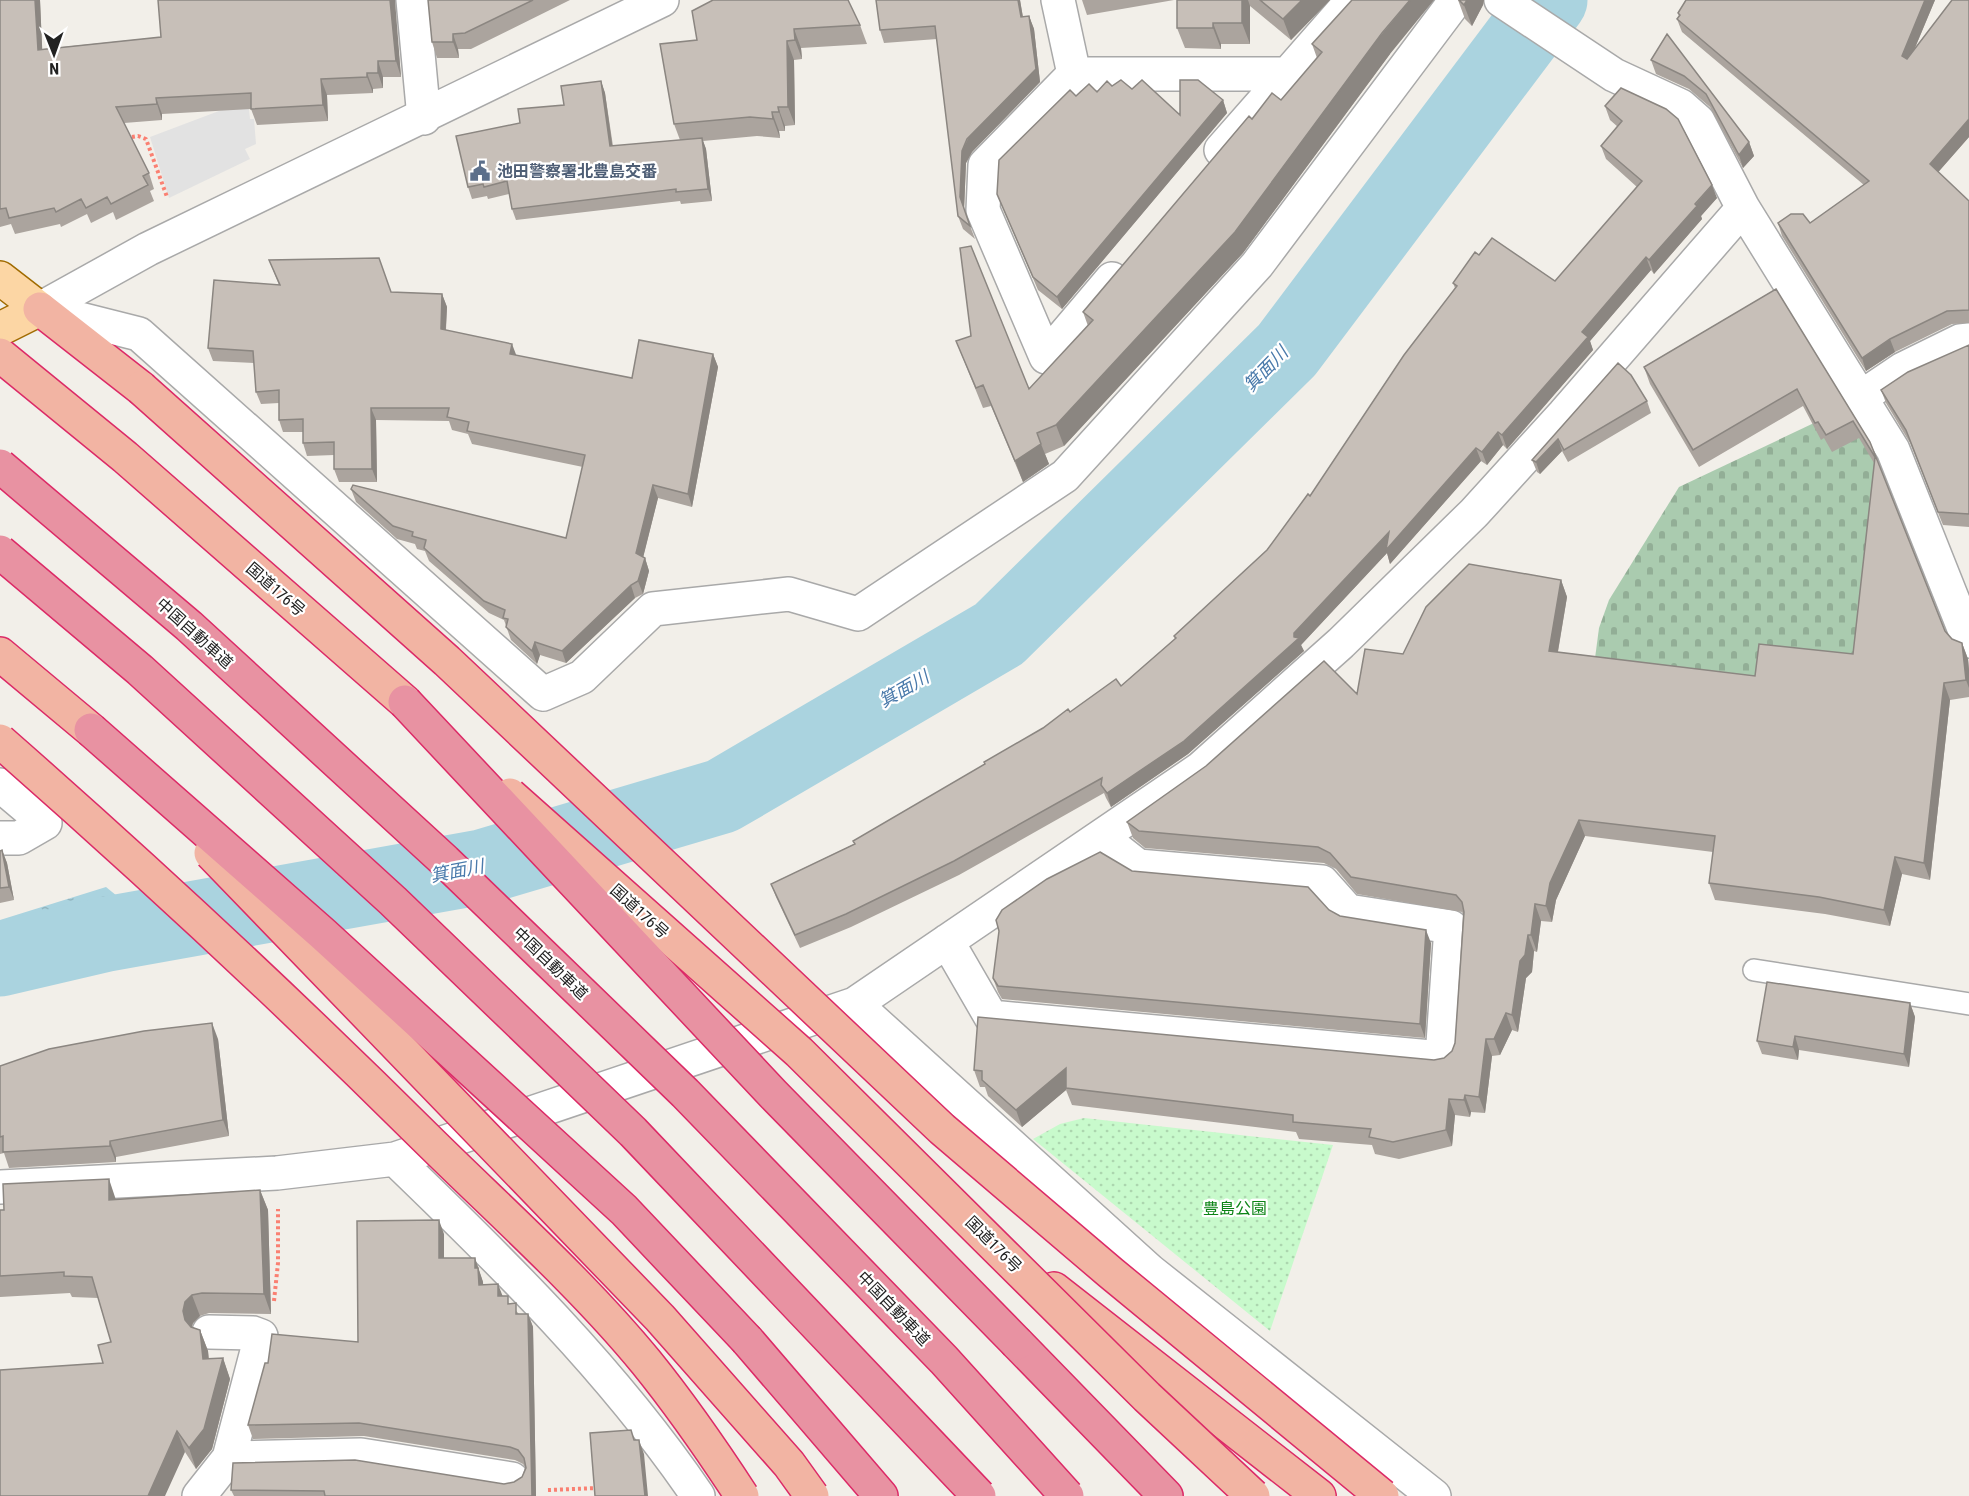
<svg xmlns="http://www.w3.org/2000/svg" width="1969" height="1496" font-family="'Roboto Condensed','Noto Sans JP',sans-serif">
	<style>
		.cemetery { fill: url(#cemetery-stones) }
		.park { fill: url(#park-dots) }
		.parking { fill: #e2e2e2 }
		.water { fill: url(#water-ripples) }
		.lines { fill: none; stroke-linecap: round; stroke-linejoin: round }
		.river { stroke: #aad3df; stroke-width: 75 }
		.service-casing { stroke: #a9a9a9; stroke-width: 24 }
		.minor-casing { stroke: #a9a9a9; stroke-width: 36 }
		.tertiary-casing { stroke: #a9a9a9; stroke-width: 36 }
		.primary-casing { stroke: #a06b00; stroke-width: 36 }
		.trunk-casing { stroke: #dc2a67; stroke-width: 36 }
		.motorway-casing { stroke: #dc2a67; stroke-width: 36 }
		.path { stroke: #fa8072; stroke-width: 4; stroke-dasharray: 3 3; stroke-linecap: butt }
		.service { stroke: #fff; stroke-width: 21 }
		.minor { stroke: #fff; stroke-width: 33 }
		.tertiary { stroke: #fff; stroke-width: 33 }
		.primary { stroke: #fcd6a4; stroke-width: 33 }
		.trunk { stroke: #f2b4a3; stroke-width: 33 }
		.motorway { stroke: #e892a2; stroke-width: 33 }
		.trunk-bridge-casing { stroke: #dc2a67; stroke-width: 36; stroke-linecap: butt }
		.motorway-bridge-casing { stroke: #dc2a67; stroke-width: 36; stroke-linecap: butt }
		.trunk-bridge { stroke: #f2b4a3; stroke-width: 33 }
		.motorway-bridge { stroke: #e892a2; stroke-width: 33 }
		.wall { fill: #aba49e }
		.shaded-wall { fill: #8b8681 }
		.building { fill: #c7bfb8; stroke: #8b8681; stroke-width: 1.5 }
		.labels { text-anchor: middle; stroke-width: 4.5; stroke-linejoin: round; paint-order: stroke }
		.service-label { font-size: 16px; font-weight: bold; fill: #4e5e75; stroke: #fff; text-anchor: start }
		.street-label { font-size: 16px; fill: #222; stroke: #fff }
		.park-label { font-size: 16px; fill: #0c8416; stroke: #fff }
		.water-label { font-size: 18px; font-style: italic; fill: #4a7aab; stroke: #fff }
	</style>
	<defs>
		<pattern id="cemetery-stones" width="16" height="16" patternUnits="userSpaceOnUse" patternTransform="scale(1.5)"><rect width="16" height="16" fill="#aacbaf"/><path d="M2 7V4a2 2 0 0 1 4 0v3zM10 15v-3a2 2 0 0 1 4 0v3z" fill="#92ae96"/></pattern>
		<pattern id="park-dots" width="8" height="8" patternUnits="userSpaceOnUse" patternTransform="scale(1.5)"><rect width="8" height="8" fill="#c8facc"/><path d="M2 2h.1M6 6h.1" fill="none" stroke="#acd6af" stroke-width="1.8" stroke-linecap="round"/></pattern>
		<pattern id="water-ripples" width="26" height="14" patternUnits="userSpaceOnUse" patternTransform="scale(1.5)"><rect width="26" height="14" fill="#aad3df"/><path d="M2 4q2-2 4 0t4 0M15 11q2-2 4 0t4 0" fill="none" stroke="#92b5bf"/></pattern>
	</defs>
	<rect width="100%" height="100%" fill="#f2efe9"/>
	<path class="cemetery" d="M1850,406L1883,473L1861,670L1764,689L1594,666L1599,628L1609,600L1679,487Z"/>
	<path class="park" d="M1084,1118L1333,1145L1270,1331L1033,1139L1060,1124Z"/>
	<path class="parking" d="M248,100L250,119H254L256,144L245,149L250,159L169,198L150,137Z"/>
	<path class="water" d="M106,887L171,940L0,988V920Z"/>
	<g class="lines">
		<path class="river" d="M0,959L107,934L482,867L722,796L999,634L1287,350L1550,0"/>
		<g class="service-casing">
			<path id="service" d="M1754,970L1969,1004"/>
		</g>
		<g class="minor-casing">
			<path id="minor" d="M413,0L424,118
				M1058,0L1074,74L985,165L983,210L1046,357L1112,279
				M1501,0L1614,75L1681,106L1698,121L1743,208L1893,450L1969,641
				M1074,74H1285
				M1221,150L1343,11
				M40,309L139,334L543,694L582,677L653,609L789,594L858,614L1065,476L1257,265L1456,0
				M1860,398L1903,369L1960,341L1969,340
				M0,785L45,823L19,838H0
				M947,941L991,1017L1442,1058L1451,927L1348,911L1322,882L1138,866L1101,837
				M855,1004L1150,1271L1434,1496
				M395,1159C504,1264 613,1371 698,1496
				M0,1187L277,1173L395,1159L855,1004L1200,769L1341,643L1474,513L1564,414L1743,208
				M229,1458L361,1455L512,1479
				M199,1496L229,1458L261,1336L253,1333L209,1332"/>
		</g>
		<g class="tertiary-casing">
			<path id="tertiary" d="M40,309L148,249L662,0"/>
		</g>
		<g class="primary-casing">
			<path id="primary" d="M0,278L40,309L0,329"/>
		</g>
		<g class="trunk-casing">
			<path id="trunk" d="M40,309L141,388
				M0,355L125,457L405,702
				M0,654L91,730
				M1054,1289L1319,1496"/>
		</g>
		<g class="motorway-casing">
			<path id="motorway" d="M747,1340L881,1496
				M1017,1343L1166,1496"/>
		</g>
		<path class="path" d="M126,138L138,136L146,139L167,197
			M274,1301L278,1263V1209
			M548,1490L597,1488"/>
		<use href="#service" class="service"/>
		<use href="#minor" class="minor"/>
		<use href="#tertiary" class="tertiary"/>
		<use href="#primary" class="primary"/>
		<use href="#trunk" class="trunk"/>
		<use href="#motorway" class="motorway"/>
		<g class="trunk-bridge-casing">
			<path id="trunk-bridge" d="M141,388L447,661L942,1129L1111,1273L1382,1496
				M0,741C147,870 290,1003 429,1141C501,1212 582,1284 646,1362C680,1404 712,1450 742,1496
				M510,795L799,1052L1147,1397L1253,1496
				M211,853L660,1318L789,1464L812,1496"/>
		</g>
		<g class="motorway-bridge-casing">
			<path id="motorway-bridge" d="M0,466L189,626L445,861L685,1093L944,1360L1067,1496
				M0,552L140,670L393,901L633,1132L979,1496
				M405,702L773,1094L1017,1343
				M91,730L323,934L624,1210L747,1340"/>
		</g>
		<use href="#trunk-bridge" class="trunk-bridge"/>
		<use href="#motorway-bridge" class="motorway-bridge"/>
	</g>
	<path class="wall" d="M0,0H40L42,49L161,37L394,2L401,77H383V88L373,89V93L327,95L328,121L257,125L251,109L162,114V120L124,123L149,173L154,189L150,191L154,201L116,220L113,212L91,223L87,214L61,227L60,224L15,234L11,224L0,227Z
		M428,0H570L471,49H458L459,58H437L432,42Z
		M876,0H1020L1023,17L1029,16L1034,29L1040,82L972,152L966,163L964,210L975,239L963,229L958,216L937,39L884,43L880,30Z
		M1082,0H1174L1087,15Z
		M1177,0H1330L1291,40L1250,6V44H1221V49L1185,48L1177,28Z
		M1458,0H1484L1483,5L1472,26L1465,19Z
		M1686,0H1935L1915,48L1969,0V137L1938,172L1969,201V323L1952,324L1895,352L1866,371L1782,236L1778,223H1810L1864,185L1682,32L1677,19L1679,17L1678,13Z
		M692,11L860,25L867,44L801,48L802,59L794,60L795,125L785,126V131H779L780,138L757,136L703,141L706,149L712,201L681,204L680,201L516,220L512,209L509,194L488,199L487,196L472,199L468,187L520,123L564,105L601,81L605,93L613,146L680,140L674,124L697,40Z
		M1667,34L1749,142L1754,156L1743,168L1710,107L1689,89L1656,74L1651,60Z
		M1312,44L1390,54L1243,253L1064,446L1045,454L1049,464L1023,482L991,406L983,408L956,341L1029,389L1088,326L1083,312L1252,119L1281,100L1317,58Z
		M1112,86L1132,89L1180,115L1223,100L1227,113L1062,309L1038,290L997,194L1076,96L1097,92Z
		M1605,106L1717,198L1701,216L1702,219L1654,274L1651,270L1590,341L1593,350L1507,449L1503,445L1487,465L1481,461L1390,564L1387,553L1301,645L1304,651L1188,754L1111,807L1106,798L1104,793L959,875L851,927L800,948L776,897L771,884L854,844L1070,712L1121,686L1175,639L1174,636L1267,550L1310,496L1455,288L1453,283L1479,255L1555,281L1637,187L1606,159L1601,146L1618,127L1610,120Z
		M269,260L391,292L442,294L447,307L446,330L517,356L632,378L713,354L718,367L692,507L658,498L643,557L645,558L649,571L643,594L635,598L566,663L540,655L537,664L511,640L504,620L489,613L429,561L425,551L417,549L415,544L397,539L356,502L351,489L566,538L583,467L472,444L468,434L452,430L449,421L376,420L377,482H339L334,469V455L307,456L303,443V432H283L279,420V403L261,404L256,392L254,363L213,361L208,348L279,285Z
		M1776,289L1870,442L1945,631L1952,639L1962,643L1968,659L1969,670V697L1950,700L1930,880L1902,874L1890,926L1825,914L1715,900L1709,883L1713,852L1585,836L1556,900L1552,922L1541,921L1537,952L1534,951L1532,972L1526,978L1518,1032L1512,1030L1500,1055L1492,1056L1485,1113L1471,1112L1470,1117L1455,1115L1452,1146L1399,1159L1375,1154L1372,1145L1299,1139L1296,1132L1072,1105L1066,1090L1022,1127L988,1096L985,1087H980L974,1070L1434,1060L1444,1058L1452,1051L1455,1043L1463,914L1462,912L1357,894L1336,869L1324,863L1145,848L1133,838L1127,822L1357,694L1403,654L1561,580L1567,597L1558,652L1755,676L1853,654L1874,463L1859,438L1832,452L1824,438L1821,440L1803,406L1699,467L1650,384L1644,367Z
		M1969,345V527L1943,525L1910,443L1886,403L1881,390Z
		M1618,363L1647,401L1651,413L1568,462L1562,451L1540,474L1537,472L1532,460Z
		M2,850L7,863L14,900L0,903V851Z
		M1132,871L1329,910L1340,916L1431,943L1425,1038L1002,999L998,992L993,978Z
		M1910,1003L1915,1017L1909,1067L1799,1050L1798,1060L1762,1054L1757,1041Z
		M218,1039L229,1136L116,1157V1162L9,1168L4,1153L0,1154V1066Z
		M260,1190L268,1210L271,1314L209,1313L200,1316L193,1323L192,1327L200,1330L208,1351L209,1359L223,1358L230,1379L212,1449L196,1469L185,1452L103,1363L111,1342L98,1298L72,1297L70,1293L0,1297V1210L116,1199Z
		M444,1234V1258H475L483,1282V1284L502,1296L519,1314H528L533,1327L536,1496H234L231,1490L504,1484L514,1482L522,1477L525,1467L523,1464L515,1460L364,1436L253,1439L248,1425L268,1363L358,1342Z"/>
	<path class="shaded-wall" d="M35,0H40L43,66L38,50Z
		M390,0H395L401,77L396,61Z
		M1018,0H1020L1025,30L1021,17Z
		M1242,0H1248L1250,6V44L1242,23Z
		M1302,0H1330L1291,40L1283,19Z
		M1410,0H1434L1390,54L1243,253L1064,446L1056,425Z
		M1467,0H1484L1483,5L1472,26L1464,5Z
		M1925,0H1935L1906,69L1902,56Z
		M1029,16L1034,29L1040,82L972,152L966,163L964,210L960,197L962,151Z
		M1213,23L1221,44V49L1213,28Z
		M794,29L801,48L802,59L795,40Z
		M453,34L458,49L459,58L453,42Z
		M787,41L794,60L795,125L788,107Z
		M378,61L383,77V88L378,73Z
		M367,73L373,89V93L367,77Z
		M321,79L327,95L328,121L323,105Z
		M601,81L605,93L614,158L610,146Z
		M156,98L162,114V120L157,104Z
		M1223,100L1227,113L1062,309L1057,297Z
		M778,107L785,126V131L779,112Z
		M772,112L779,131L780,138L773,119Z
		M1969,119V137L1934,177L1930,164Z
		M702,138L706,149L712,201L708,189Z
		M1749,142L1754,156L1743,168L1739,155Z
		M1712,185L1717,198L1701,216L1702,219L1654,274L1649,260Z
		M1646,257L1651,270L1590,341L1593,350L1507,449L1502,435L1582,332Z
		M442,294L447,307L445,342L441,329Z
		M1890,339L1895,352L1866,371L1862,358Z
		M512,344L517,357L510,354Z
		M713,354L718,367L692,507L688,494Z
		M371,408L376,420L377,482L372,469Z
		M1498,432L1503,445L1487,465L1482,452Z
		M1558,439L1562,451L1540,474L1536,462Z
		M1041,444L1049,464L1023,482L1015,461Z
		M1476,448L1481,461L1390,564L1387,553L1301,645L1304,651L1188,754L1111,807L1107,793L1294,633L1389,532Z
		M653,485L658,498L641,566L636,553Z
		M645,558L649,571L643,594L638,581Z
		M1561,580L1567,597L1555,668L1549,651Z
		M631,585L635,598L566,663L562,651Z
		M535,642L540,655L537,664L532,651Z
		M1962,643L1968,659L1969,670V688L1966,680Z
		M1944,683L1950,700L1930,880L1924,863Z
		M1579,820L1585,836L1556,900L1552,922L1546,906L1550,883Z
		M2,850L7,863L14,900L9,887Z
		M1895,857L1902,874L1890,926L1884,910Z
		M1535,904L1541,921L1537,952L1531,935Z
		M1426,930L1431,943L1425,1038L1420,1024Z
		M1528,935L1534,951L1532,972L1526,978L1518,1032L1512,1015L1520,961Z
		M1910,1003L1915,1017L1909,1067L1904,1054Z
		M1506,1013L1512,1030L1500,1055L1494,1039Z
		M212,1023L218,1039L229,1136L223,1120Z
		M1795,1036L1799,1050L1798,1060L1793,1047Z
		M1486,1039L1492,1056L1485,1113L1479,1097Z
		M1066,1068V1090L1022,1127L1016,1110Z
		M1465,1095L1471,1112L1470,1117L1464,1100Z
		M1449,1099L1455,1115L1452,1146L1446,1130Z
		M110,1141L116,1157V1162L110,1146Z
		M109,1179L116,1200H109Z
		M260,1190L268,1210L271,1314L264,1294Z
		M439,1220L444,1234V1272L439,1258Z
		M475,1258L483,1282L484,1299L479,1285L475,1268Z
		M498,1284L503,1297L498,1296Z
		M192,1295L200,1316L193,1323L190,1332L185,1320L183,1311L185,1302Z
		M528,1314L533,1327L536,1496H532Z
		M200,1330L208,1351L210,1380L203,1359Z
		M223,1358L230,1379L212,1449L196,1469L189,1448Z
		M177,1431L185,1452L165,1496H148Z
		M639,1440L644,1454L648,1496H645Z"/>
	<path class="building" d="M0,0H35L38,50L161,37L158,0H390L396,61H378V73H367V77L321,79L323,105L251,109V93L156,98L157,104L116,107L149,173L143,176L148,185L111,204L107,197L86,208L81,199L56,212L54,208L9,218L6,208L0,209Z
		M428,0H533L465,33L453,34V42H432Z
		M713,0H848L860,25L794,29L795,40L787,41L788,107H778L779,112H772L773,119L750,117L674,124L660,44L697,40L692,11Z
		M876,0H1018L1021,17L1029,16L1036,69L967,139L962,151L960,197L970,226L958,216L935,26L880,30Z
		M1177,0H1242V23H1213V28H1177Z
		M1260,0H1302L1283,19Z
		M1352,0H1410L1382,33L1235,232L1056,425L1037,433L1041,444L1015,461L983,385L976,388L956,341L971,336L960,248L971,246L1029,389L1093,320L1083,312L1249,116L1252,119L1272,93L1281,100L1322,52L1312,44Z
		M1459,0H1467L1464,5Z
		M1686,0H1925L1902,56L1907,59L1952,0H1969V119L1930,164L1969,201V310L1947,311L1890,339L1862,358L1778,223L1791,214H1803L1810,223L1869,181L1677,19L1680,15L1678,13Z
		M1667,34L1749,142L1739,155L1706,94L1684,76L1651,60Z
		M1121,80L1132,89L1142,80L1180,115V80H1198L1223,100L1057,297L1033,277L997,194L999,160L1070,90L1076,96L1089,84L1097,92L1107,81L1112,86Z
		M601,81L610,146L702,138L708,189L676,192V189L512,209L507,181L484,187L483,184L468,187L456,136L520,123L518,109L564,105L561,86Z
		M1621,88L1666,109L1678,119L1712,185L1695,204L1697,206L1649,260L1646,257L1582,332L1588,337L1502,435L1498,432L1482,452L1476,448L1386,550L1389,532L1294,633V637L1299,638L1184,741L1107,793L1101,785L1102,778L954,861L846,914L795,935L771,884L855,844L853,841L985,764L984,762L1043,728L1068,709L1070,712L1116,679L1121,686L1176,638L1174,636L1267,550L1308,494L1310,496L1404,355L1457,286L1453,283L1475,252L1479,255L1492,238L1555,281L1642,181L1601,146L1622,121L1605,106Z
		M379,258L391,292L442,294L441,329L512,344L510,354L632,378L639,340L713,354L688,494L653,485L636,553L645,558L638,581L631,585L562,651L535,642L532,651L506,627L508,619L503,618L505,610L484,601L424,548L426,540L412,536L413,532L393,526L351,489L353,485L566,538L585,455L467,431L469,422L447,417L449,408H371L372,469H334V442L303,443V419L279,420V390L256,392L253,351L208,348L214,280L280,285L269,260Z
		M1776,289L1870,442L1945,631L1952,639L1962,643L1966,680L1944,683L1924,863L1895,857L1884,910L1819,897L1709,883L1715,836L1579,820L1550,883L1546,906L1535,904L1531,935H1528L1525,955L1520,961L1512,1015L1506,1013L1494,1039H1486L1479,1097L1465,1095L1464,1100L1449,1099L1446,1130L1393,1142L1369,1137L1371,1129L1293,1122V1115L1066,1088V1068L1016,1110L982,1080V1071L974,1070L978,1017L1434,1060L1444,1058L1452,1051L1455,1043L1464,912L1462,902L1456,895L1351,877L1330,853L1318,847L1139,831L1127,822L1206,766L1324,661L1357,694L1365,649L1403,654L1426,607L1469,564L1561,580L1549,651L1755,676L1759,644L1853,654L1875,457L1853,421L1826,435L1818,422L1815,423L1797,389L1693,450L1644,367Z
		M1969,345V514L1938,512L1906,430L1881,390L1908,372Z
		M1618,363L1631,375L1647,401L1564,450L1558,439L1536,462L1532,460Z
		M2,850L9,887L0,888V851Z
		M1100,852L1132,871L1308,887L1329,910L1340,916L1426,930L1420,1024L998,986L993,978L999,931L996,920L1002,910L1047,879Z
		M1767,982L1910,1003L1904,1054L1795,1036L1793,1047L1757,1041Z
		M212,1023L223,1120L110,1141V1146L3,1152V1136L0,1137V1066L49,1049L144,1031Z
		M109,1179V1200L260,1190L264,1294L202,1293L192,1295L185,1302L183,1311L185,1320L191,1327L200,1330L203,1359L223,1358L204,1429L189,1448L177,1431L148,1496H0V1370L103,1363L98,1345L111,1342L92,1277L64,1276V1272L0,1276V1210H4L3,1184Z
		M439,1220V1258H475V1268H478L479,1285L498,1284V1296H508V1304L516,1303V1314H528L532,1496H325L324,1491L231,1490L233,1463L355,1460L504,1484L514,1482L522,1477L526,1468L524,1458L518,1450L510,1447L359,1423L248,1425L265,1363H268L272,1334L358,1342L357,1221Z
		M631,1430L634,1440H639L645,1496H595L590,1433Z"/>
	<defs>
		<g id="civic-bare" transform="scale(1.62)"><path d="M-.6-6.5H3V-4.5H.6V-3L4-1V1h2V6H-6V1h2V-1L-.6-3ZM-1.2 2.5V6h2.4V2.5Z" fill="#5c6f8a" stroke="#fff" stroke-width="2.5" paint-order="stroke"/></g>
	</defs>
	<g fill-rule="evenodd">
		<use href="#civic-bare" x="480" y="171"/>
	</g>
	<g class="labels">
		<g class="service-label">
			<text x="497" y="177">池田警察署北豊島交番</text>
		</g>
		<g class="street-label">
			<text transform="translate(276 589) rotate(41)" y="6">国道176号</text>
			<text transform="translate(195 633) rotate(42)" y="6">中国自動車道</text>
			<text transform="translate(640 911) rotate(42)" y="6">国道176号</text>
			<text transform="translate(551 963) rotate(44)" y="6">中国自動車道</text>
			<text transform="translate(994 1244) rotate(45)" y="6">国道176号</text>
			<text transform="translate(894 1308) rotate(46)" y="6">中国自動車道</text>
		</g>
		<g class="park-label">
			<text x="1235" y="1214">豊島公園</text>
		</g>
		<g class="water-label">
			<text transform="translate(1266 369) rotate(-46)" y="6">箕面川</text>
			<text transform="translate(904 689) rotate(-30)" y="6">箕面川</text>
			<text transform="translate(457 871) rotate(-11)" y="6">箕面川</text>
		</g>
	</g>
	<g transform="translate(54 54) rotate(179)" stroke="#ffffff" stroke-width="4.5" paint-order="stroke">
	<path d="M0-4.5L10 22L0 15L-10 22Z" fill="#222222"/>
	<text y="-9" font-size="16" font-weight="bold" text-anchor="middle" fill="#222222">N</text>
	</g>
</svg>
